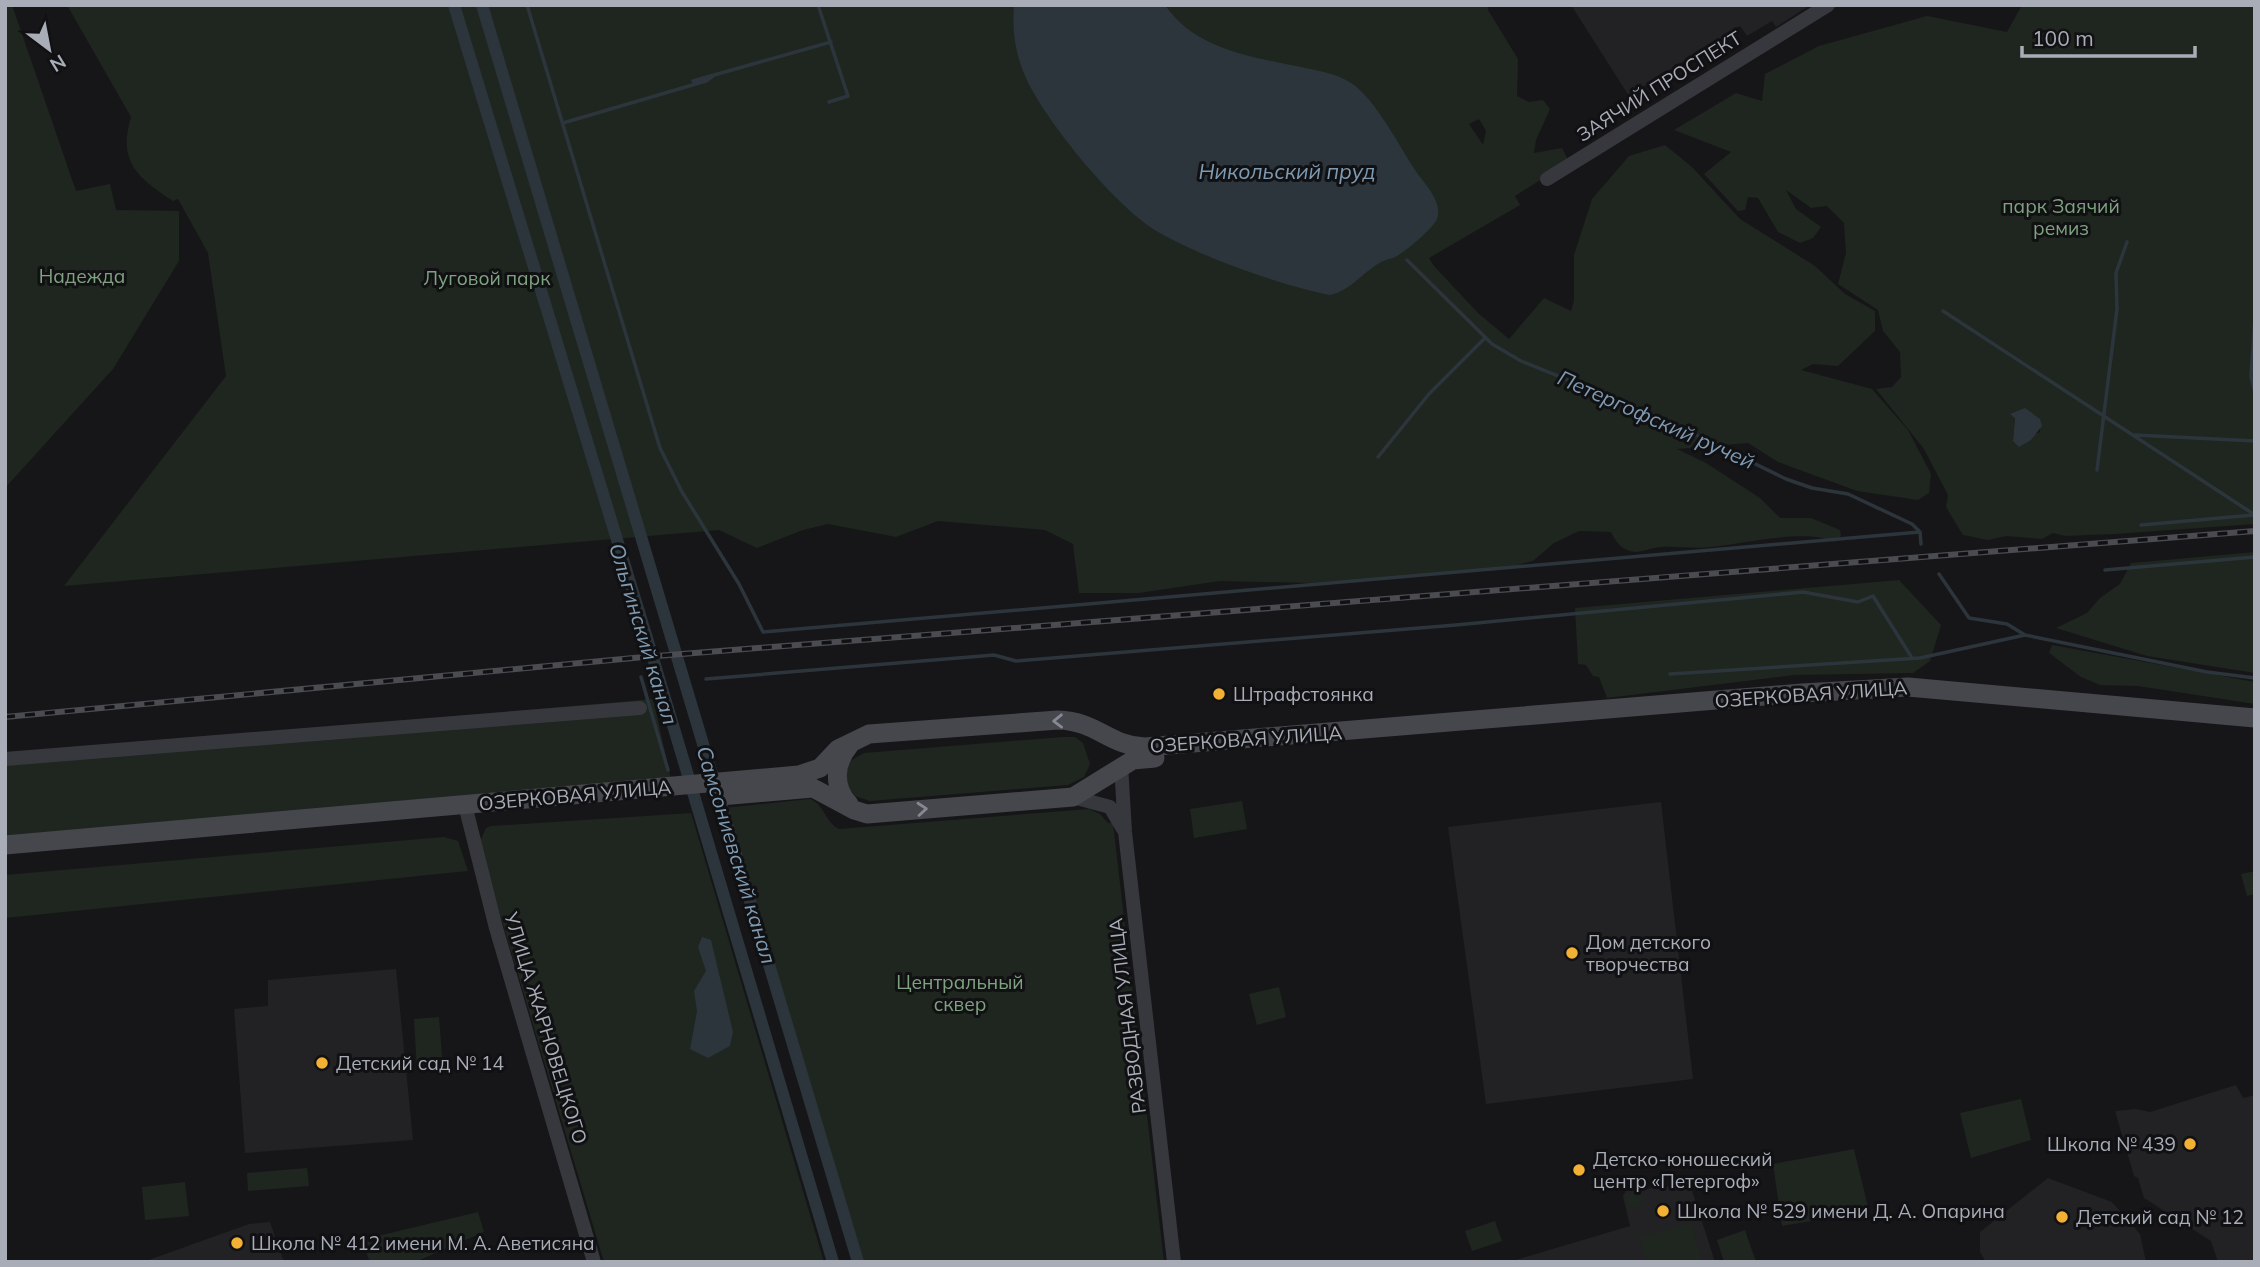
<svg xmlns="http://www.w3.org/2000/svg" width="2260" height="1267" font-family="Mulish,sans-serif">
	<style>
		.built { fill: #222225 }
		.green { fill: #1e261f; fill-rule: evenodd }
		.water { fill: #2c353c }
		.lines { fill: none; stroke-linecap: round; stroke-linejoin: round }
		.stream { stroke: #2c353c; stroke-width: 3.5 }
		.canal { stroke: #2c353c; stroke-width: 12 }
		.street { stroke: #37383d; stroke-width: 14 }
		.secondary { stroke: #45474d; stroke-width: 19 }
		.rail-casing { stroke: #4a4c52; stroke-width: 6 }
		.rail { stroke: #111113; stroke-width: 3.5; stroke-dasharray: 10; stroke-linecap: butt }
		.oneway { stroke: #858993 }
		.poi-dot { fill: #f2b134; stroke: #111113; stroke-width: 2.5 }
		.labels { text-anchor: middle; stroke-width: 6; stroke-linejoin: round; paint-order: stroke }
		.street-label { font-size: 19px; fill: #a8adb8; stroke: #111113 }
		.park-label { font-size: 19px; fill: #7fa381; stroke: #111113 }
		.poi-label { font-size: 19px; fill: #a8adb8; stroke: #111113; text-anchor: start }
		.water-label { font-size: 21px; font-style: italic; fill: #7f9bb3; stroke: #111113 }
	</style>
	<rect width="100%" height="100%" fill="#161618"/>
	<path class="built" d="M1571,5H1810L1776,27L1772,21L1747,36L1740,26L1629,96Z
		M1661,802L1693,1079L1486,1104L1448,827Z
		M396,969L413,1140L245,1153L234,1009L268,1006V980Z
		M2236,1085L2243,1098L2255,1095V1262H2218L2211,1241L2144,1198L2138,1178L2134,1176L2115,1111L2136,1109L2150,1112Z
		M2048,1178L2112,1202L2140,1234L2146,1262H1986L1980,1252V1232Z
		M1690,1184L1715,1262H1509L1630,1226L1623,1196L1626,1191Z
		M270,1222L284,1262H143L249,1224Z"/>
	<path class="green" d="M5,5H12L76,191L110,184L116,210L179,211V261L113,369L5,488Z
		M67,5H1489L1488,10L1518,59L1517,96L1529,102L1543,100L1550,109L1536,140L1534,153L1562,148L1569,162L1515,196L1520,205L1429,258L1434,266L1478,313L1509,339L1544,298L1571,311L1574,301V255L1592,199L1629,156L1665,145L1692,167L1740,219L1815,266L1845,294L1875,311V331L1838,366L1813,364L1801,370L1872,389L1908,430L1931,474L1929,493L1918,500L1857,491L1778,462L1748,443L1677,449L1706,463L1760,498L1780,518H1811L1840,530L1841,536L1834,542C1806,528 1743,544 1711,547C1695,549 1678,546 1662,547C1653,547 1643,552 1635,552C1622,551 1616,542 1611,532L1579,531L1554,543L1533,561L1497,570L1309,583L1220,581L1139,593H1079L1073,544L1045,530L938,521L896,537L828,524L803,530L757,548L719,530L64,586L226,376L208,253L178,199L173,201C139,178 117,163 131,117ZM1479,119L1486,131L1483,145L1469,124Z
		M2022,5H2255V524L2115,534L2065,536L2053,533L2042,539L2006,536L1988,540L1963,535L1946,507L1948,495L1924,449L1876,389L1892,387L1901,377L1900,352L1883,331L1878,310L1838,284L1846,253L1844,223L1827,206L1811,208L1786,190L1796,209L1821,227L1813,238L1800,243L1778,232L1758,198L1748,197L1745,210L1738,211L1704,174L1731,152L1674,130L1736,93L1762,101L1765,74L1819,46L1927,16L2007,32ZM2015,418L2040,419V432L2013,441Z
		M2255,552V673L2147,656L2056,628L2087,613L2100,598L2120,584L2131,563Z
		M1899,580L1941,625L1930,661L1913,673L1794,675L1607,698L1599,677L1593,676L1586,665L1578,664L1575,608Z
		M2052,645L2255,682V704L2138,686L2100,685L2081,677L2049,653Z
		M653,699L671,779L5,839V755Z
		M1063,737H1075L1083,743L1090,764L1084,777L1068,785L870,801L855,796L845,782L848,762L864,753Z
		M810,799C824,804 825,822 839,829L1089,809L1100,814L1108,823H1113L1164,1262H862L724,808Z
		M1242,801L1247,829L1194,838L1190,809Z
		M691,813L824,1262H604L479,844L486,828L491,826Z
		M444,837L458,841L468,871L5,918V875Z
		M2255,871V894L2247,896L2241,874Z
		M1279,987L1286,1017L1257,1025L1249,994Z
		M439,1017L443,1068L417,1070L414,1019Z
		M2021,1099L2031,1140L1971,1158L1960,1113Z
		M1854,1149L1869,1211L1782,1226L1773,1164Z
		M307,1168L309,1186L248,1191L247,1173Z
		M185,1182L189,1216L145,1220L142,1187Z
		M1627 1200a8 8 0 1 1 16 0a8 8 0 1 1-16 0Z
		M478,1212L484,1232L415,1262H370L361,1240Z
		M1495,1221L1502,1241L1472,1251L1465,1231Z
		M1691,1223L1702,1262H1647L1640,1237Z
		M1745,1230L1756,1262H1724L1717,1240Z"/>
	<path class="water" d="M1014,5H1165C1196,50 1252,57 1301,67C1319,71 1335,73 1351,83C1376,99 1400,148 1417,173C1426,185 1443,203 1437,219C1433,229 1399,257 1393,258C1369,262 1355,290 1330,295C1280,285 1204,258 1160,233C1118,210 1046,122 1026,78C1015,54 1012,31 1014,5Z
		M2025,408L2040,419L2042,426L2031,440L2019,447L2013,441L2015,418L2010,414Z
		M702,937L711,940L733,1032L730,1046L708,1058L690,1049L697,1011L694,991L706,971L698,947Z"/>
	<g class="lines">
		<path class="stream" d="M527,5L660,448L682,492L739,584L763,632L1920,532
			M818,5L848,96L829,102
			M693,81L831,42
			M563,123L706,81L713,76
			M1407,260L1492,344L1521,361L1661,418L1786,479L1812,488L1848,494L1912,524L1920,532L1921,544
			M1943,311L2255,515
			M2255,319L2251,376L2255,393
			M2135,435L2255,441
			M1378,457L1429,394L1485,338
			M2097,470L2117,309L2116,273L2127,242
			M2141,525L2254,515
			M2105,570L2255,557
			M1939,574L1969,618L2007,624L2025,635L2207,672L2255,678
			M1670,674L1920,658L2025,635
			M641,677L668,770
			M706,679L994,655L1016,661L1456,625L1803,592L1858,602L1873,596L1912,658"/>
		<path class="canal" d="M454,5L647,638L833,1262
			M482,5L858,1262"/>
		<path class="street" d="M1547,179L1828,5
			M5,759L640,708
			M1121,765L1125,832L1174,1262
			M1073,797L1110,807L1123,829
			M465,805L496,928L594,1262"/>
		<path class="secondary" d="M720,796L813,788L854,810L867,814L1073,797L1133,760L1155,758
			M849,804C833,787 834,764 849,746
			M5,845L799,775L820,768L838,749L869,734L1058,720C1097,721 1109,746 1145,747L1802,693L1908,687L2255,718"/>
		<g class="rail-casing">
			<path id="rail" d="M5,717L644,657L2255,531"/>
		</g>
		<use href="#rail" class="rail"/>
	</g>
	<defs><path id="oneway-chevron" d="M-2-3.5L2.5 0L-2 3.5" fill="none" stroke-width="1.6" stroke-linecap="round" stroke-linejoin="round" transform="scale(1.75)"/></defs>
	<g class="oneway">
		<use href="#oneway-chevron" transform="translate(1058 721) rotate(179)"/>
		<use href="#oneway-chevron" transform="translate(922 809) rotate(-5)"/>
	</g>
	<g class="poi-dot">
		<circle cx="1219" cy="694" r="7"/>
		<circle cx="1572" cy="953" r="7"/>
		<circle cx="322" cy="1063" r="7"/>
		<circle cx="2190" cy="1144" r="7"/>
		<circle cx="1579" cy="1170" r="7"/>
		<circle cx="1663" cy="1211" r="7"/>
		<circle cx="2062" cy="1217" r="7"/>
		<circle cx="237" cy="1243" r="7"/>
	</g>
	<g class="labels">
		<g class="street-label">
			<text transform="translate(1659 86) rotate(-32)" y="7">ЗАЯЧИЙ ПРОСПЕКТ</text>
			<text transform="translate(1811 694) rotate(-4)" y="7">ОЗЕРКОВАЯ УЛИЦА</text>
			<text transform="translate(1246 739) rotate(-4)" y="7">ОЗЕРКОВАЯ УЛИЦА</text>
			<text transform="translate(575 795) rotate(-5)" y="7">ОЗЕРКОВАЯ УЛИЦА</text>
			<text transform="translate(1127 1016) rotate(-97)" y="7">РАЗВОДНАЯ УЛИЦА</text>
			<text transform="translate(546 1028) rotate(73)" y="7">УЛИЦА ЖАРНОВЕЦКОГО</text>
		</g>
		<g class="park-label">
			<text x="2061" y="213">парк Заячий<tspan x="2061" dy="22">ремиз</tspan></text>
			<text x="82" y="283">Надежда</text>
			<text x="487" y="285">Луговой парк</text>
			<text x="960" y="989">Центральный<tspan x="960" dy="22">сквер</tspan></text>
		</g>
		<g class="poi-label">
			<text x="1233" y="701">Штрафстоянка</text>
			<text x="1586" y="949">Дом детского<tspan x="1586" dy="22">творчества</tspan></text>
			<text x="336" y="1070">Детский сад № 14</text>
			<text x="2176" y="1151" text-anchor="end">Школа № 439</text>
			<text x="1593" y="1166">Детско-юношеский<tspan x="1593" dy="22">центр «Петергоф»</tspan></text>
			<text x="1677" y="1218">Школа № 529 имени Д. А. Опарина</text>
			<text x="2076" y="1224">Детский сад № 12</text>
			<text x="251" y="1250">Школа № 412 имени М. А. Аветисяна</text>
		</g>
		<g class="water-label">
			<text x="1287" y="179">Никольский пруд</text>
			<text transform="translate(1656 420) rotate(24)" y="7">Петергофский ручей</text>
			<text transform="translate(643 634) rotate(73)" y="7">Ольгинский канал</text>
			<text transform="translate(736 855) rotate(73)" y="7">Самсониевский канал</text>
		</g>
	</g>
	<rect width="2260" height="1267" fill="none" stroke="#a8adb8" stroke-width="14"/>
	<g transform="translate(49 49) rotate(148)" stroke="#111113" stroke-width="5" paint-order="stroke">
	<path d="M0-5L12 26L0 18L-12 26Z" fill="#a8adb8"/>
	<text y="-10" font-size="19" font-weight="bold" text-anchor="middle" fill="#a8adb8">N</text>
	</g>
	<path d="M2022 46v10h173v-10" fill="none" stroke="#a8adb8" stroke-width="3.5"/>
	<text x="2032" y="46" font-size="21" fill="#a8adb8" stroke="#111113" stroke-width="5" paint-order="stroke">100 m</text>
</svg>
